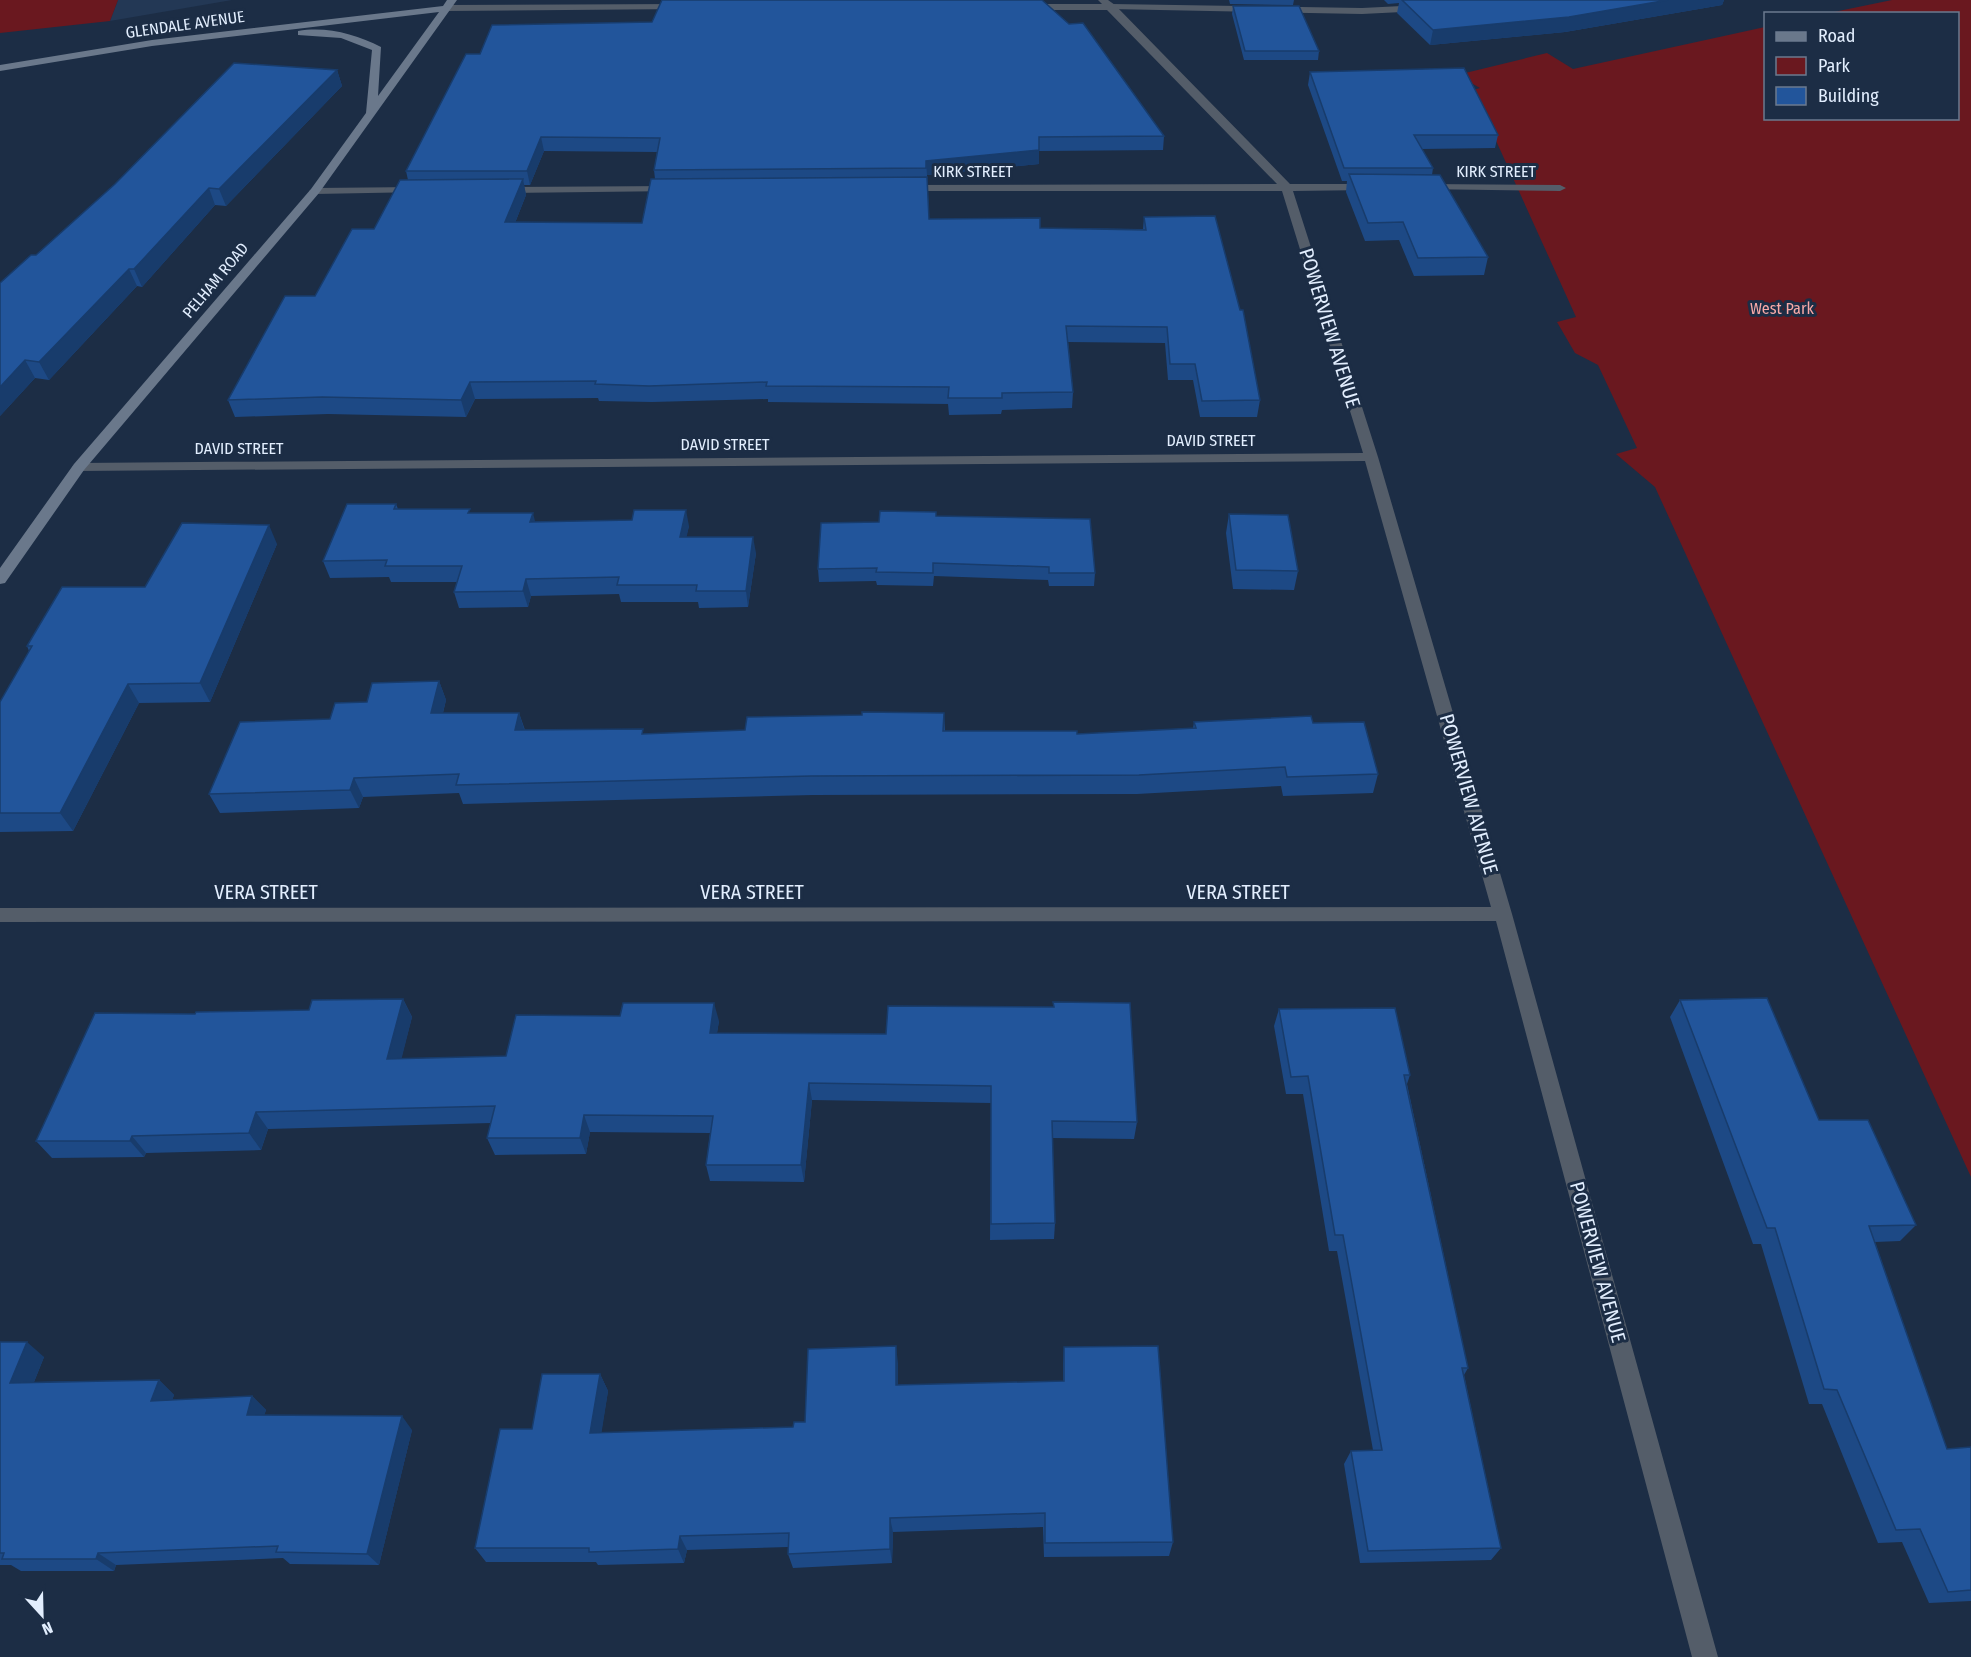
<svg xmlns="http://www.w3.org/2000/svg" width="1971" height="1657" font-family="'Fira Sans Condensed',sans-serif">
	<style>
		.built { fill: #233855 }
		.green { fill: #6a181f }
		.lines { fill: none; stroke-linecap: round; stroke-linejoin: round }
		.lane { fill: #545d69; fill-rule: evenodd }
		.street { fill: #545d69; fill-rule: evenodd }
		.secondary { fill: #6a788b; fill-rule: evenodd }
		.wall { fill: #1d4985; fill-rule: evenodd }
		.shaded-wall { fill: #183c6c }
		.building { fill: #22559b; stroke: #183c6c; stroke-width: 1.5 }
		.labels { text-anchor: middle; stroke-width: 6; stroke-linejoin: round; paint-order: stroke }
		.far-street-label { font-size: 16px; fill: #e2eefe; stroke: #1c2d45 }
		.far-park-label { font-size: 16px; fill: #f8a9a7; stroke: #1c2d45 }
		.street-label { font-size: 20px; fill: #e2eefe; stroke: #1c2d45 }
	</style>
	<rect width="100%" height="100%" fill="#1c2d45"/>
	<path class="built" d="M118,0H232L110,21Z"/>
	<path class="green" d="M0,0H118L110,21L0,33Z
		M1892,0H1971V1177L1655,487L1616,454L1637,448L1598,365L1575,353L1557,322L1576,317L1473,90L1480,88L1457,75L1547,53L1573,69L1765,27L1766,118H1958V14L1829,13Z"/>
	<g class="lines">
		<path class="lane" d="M1112,4L1362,8L1422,5L1427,8L1422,11L1362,14L1109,9L1107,7Z"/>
		<path class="street" d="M1098,0H1108L1115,5L1290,184H1369L1375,187L1369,190L1293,191L1378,457L1512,914L1718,1657H1692L1496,921L0,922V908L1491,907L1365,461L79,471L72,467L79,463L1363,453L1282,191H905L899,188L905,185L1277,184L1107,10H1028L1023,7L1028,4H1102Z
			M682,4L687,7L685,9L447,11L442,8L447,5Z
			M1424,184L1560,185L1566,188L1560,191L1420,189L1418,187Z
			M673,186L677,187V191L500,193L494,190L500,187Z
			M418,187L422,188V192L315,194L309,191L315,188Z"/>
		<path class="secondary" d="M447,0H457L319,193L84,470L5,583L0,584V568L74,464L311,189L366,113L372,50L341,38L298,35V31C326,26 356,34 381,47L378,96L439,12L152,46L0,71V65L152,40L443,6Z"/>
	</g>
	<path class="wall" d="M1229,0H1294L1293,5L1230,4Z
		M1384,0H1724L1722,5L1565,32L1430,45L1397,13L1399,3L1388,4Z
		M1233,6L1319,51L1318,60H1244L1232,14Z
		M466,54L1164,136L1163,150L1039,151V164L927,175L929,219L1040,228L1143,229L1144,217L1260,400L1257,417H1200L1193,380H1168L1165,343L1068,342L1073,392L1072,408L1002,410L1001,414L949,415L948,404L768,402V399L652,402L599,401L598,398L475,399L466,417L328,414L235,417L228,400L315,296L374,229L408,180L406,171ZM544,151L657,152L654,170L655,179L642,223H515L526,195L524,185H530Z
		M337,70L342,86L226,206L215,205L142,287L137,286L49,380L35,378L0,416L36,255Z
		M1310,72L1498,135L1495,148L1422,149L1433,168L1432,175L1488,257L1484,275L1414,276L1399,240L1365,241L1346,192L1347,181H1342L1308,85Z
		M396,504L398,509L471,513L535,522L689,526L686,537L756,553L748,607L699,608L698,602H621L619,594L531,596L528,607L459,608L454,592L457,582H391L389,577L330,578L323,561Z
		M1229,514L1298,571L1294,590L1233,589L1226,533Z
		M937,516L1095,573L1094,586H1049L1048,580L934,576L933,586L877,585L876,581L819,582L818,569L879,522Z
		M277,544L210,702L139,703L73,831L0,832V702L29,651L27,646L145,587Z
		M439,681L446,700L443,713H519L525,730L644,734L745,730L944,713L945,731L1077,734L1193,728L1194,722L1313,723L1378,774L1373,793L1283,796L1281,786L1137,794L813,795L463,804L459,793L363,797L359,808L220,813L209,794L330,719L367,702Z
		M403,999L412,1017L401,1059L506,1056L719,1021L717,1033L886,1034L1137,1122L1134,1139L1052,1138L1055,1223L1054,1239L990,1240L991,1103L812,1100L804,1182L710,1181L706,1165L710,1133L590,1132L586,1154L495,1155L487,1138L491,1123L268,1129L261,1150L146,1153L144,1157L52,1158L36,1141L195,1014L309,1010Z
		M1680,1000L1819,1120L1916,1225L1900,1241L1875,1242L1947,1449L1971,1447V1601L1929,1603L1902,1542L1878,1543L1822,1404H1809L1761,1244H1753L1670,1017Z
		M1279,1009L1410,1075L1407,1084L1468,1368L1464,1375L1501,1548L1491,1560L1360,1563L1344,1464L1351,1451L1373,1450L1337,1251H1329L1303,1094H1286L1274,1026Z
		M0,1342L44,1357L34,1382L159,1380L174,1395L172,1400L252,1396L266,1410L264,1415L412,1430L379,1565L290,1564L283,1558L116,1565L114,1571H21L11,1565H0Z
		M1064,1347L1173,1542L1169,1556L1044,1557L1043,1527L893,1532L892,1563L793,1568L788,1554V1547L687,1550L684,1563L598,1565L596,1562H486L475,1548L532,1429L600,1374L608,1391L601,1433L793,1427L805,1422L898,1363V1385L1063,1381V1364Z"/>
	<path class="shaded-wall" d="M1668,0H1724L1722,5L1565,32L1430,45L1433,30Z
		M337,70L342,86L226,206L219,189Z
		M541,137L544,151L530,185L527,171Z
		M1039,150V164L927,175L926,161Z
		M523,179L526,195L509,238L505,222Z
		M209,188L215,205L142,287L134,269Z
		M129,269L137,286L49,380L39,362Z
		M25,360L35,378L0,416V387Z
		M470,382L475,399L466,417L461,400Z
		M686,510L689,526L683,554L680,537Z
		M533,513L537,529L530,522Z
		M269,525L277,544L210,702L200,683Z
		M753,537L756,553L748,607L746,591Z
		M526,579L531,596L528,607L523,591Z
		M439,681L446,700L438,732L431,713Z
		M128,684L139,703L73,831L60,813Z
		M519,713L525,732L515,730Z
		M354,778L363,797L359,808L350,790Z
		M403,999L412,1017L397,1077L387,1059Z
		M714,1003L719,1021L714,1050L710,1033Z
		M809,1083L812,1100L804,1182L801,1165Z
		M256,1112L268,1129L261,1150L249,1133Z
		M584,1115L590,1132L586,1154L580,1138Z
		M132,1136L146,1153L144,1157L130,1141Z
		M27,1342L44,1357L28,1397L10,1383Z
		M896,1346L898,1363V1401L896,1385Z
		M600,1374L608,1391L599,1449L590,1433Z
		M159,1380L174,1395L167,1415L151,1401Z
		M252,1396L266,1410L260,1429L247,1415Z
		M402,1416L412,1430L379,1565L367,1554Z
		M890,1518L893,1532L892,1563L890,1549Z
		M680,1536L687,1550L684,1563L678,1549Z
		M98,1553L116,1565L114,1571L96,1559Z"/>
	<path class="building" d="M662,0H1042L1069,24L1083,23L1164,136L1039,137V150L926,161V168L654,170L660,138L541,137L527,171H406L466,54H480L492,25L652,22Z
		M1402,0H1668L1569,17L1433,30Z
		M1233,6H1299L1319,51H1245Z
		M234,63L337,70L219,189L209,188L134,269H129L39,362L25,360L0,387V283L31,255H36L115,184Z
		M1464,68L1498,135H1414L1433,168H1344L1310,72Z
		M1349,174L1440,175L1488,257L1418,258L1403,222L1368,223Z
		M927,177L929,219L1040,218V228L1146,230L1144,217L1215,216L1240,310H1243L1260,400L1202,401L1195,364H1170L1167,327L1066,326L1073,392L1002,393V398H948L949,387L766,386L767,382L649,386L595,384L596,381L470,382L461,400L322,397L228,400L285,296H315L352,229H374L400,180L523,179L505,222L642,223L651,179Z
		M347,504H396L394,509H470L468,513H533L530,522L632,520L634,510H686L680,537H753L746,591H696L697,585H617L619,577L526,579L523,591L454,592L462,566H385L387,560L323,561Z
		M880,511L936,512V516L1090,519L1095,573H1049V567L933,563V573L876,572L877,568L818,569L821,523L879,522Z
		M1229,514L1288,515L1298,571L1236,570Z
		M182,523L269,525L200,683L128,684L60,813H0V702L32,646H27L62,587H145Z
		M439,681L431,713H519L515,730L643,729L642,734L745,730L747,717L862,715V712L944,713L943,731H1077V734L1196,728L1194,722L1311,716L1313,723L1364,722L1378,774L1287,777L1285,767L1139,775L811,776L456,785L459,774L354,778L350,790L209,794L240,722L330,719L335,703L367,702L372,683Z
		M1767,998L1819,1120H1868L1916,1225L1869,1226L1947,1449L1971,1447V1590L1948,1592L1920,1529L1896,1530L1837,1390L1824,1389L1775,1228H1767L1680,1000Z
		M403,999L387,1059L506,1056L516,1015L620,1016L623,1003H714L710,1033L886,1034L888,1006L1054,1007L1053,1002L1130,1003L1137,1122L1052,1121L1055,1223L991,1224V1086L809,1083L801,1165H706L713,1116L584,1115L580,1138H487L495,1106L256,1112L249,1133L132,1136L130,1141H36L95,1013L195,1014L196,1012L309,1010L312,1000Z
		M1395,1008L1410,1075H1404L1468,1368H1462L1501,1548L1368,1551L1351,1451L1382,1450L1343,1235H1335L1308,1076L1291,1077L1279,1009Z
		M0,1342H27L10,1383L159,1380L151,1401L252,1396L247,1415L402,1416L367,1554L276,1552L278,1546L98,1553L96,1559H2L4,1553H0Z
		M896,1346V1385L1064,1381V1347L1158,1346L1173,1542L1045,1543V1513L890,1518V1549L788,1554L789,1533L680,1536L678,1549L589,1552V1548H475L500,1429H532L542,1374H600L590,1433L793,1427L794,1422H805L808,1349Z"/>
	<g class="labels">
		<g class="far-street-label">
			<text transform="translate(185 24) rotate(-8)" y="6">GLENDALE AVENUE</text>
			<text x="973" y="177">KIRK STREET</text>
			<text x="1496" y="177">KIRK STREET</text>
			<text transform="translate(215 280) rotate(-50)" y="6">PELHAM ROAD</text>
			<text x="1211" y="446">DAVID STREET</text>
			<text x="725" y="450">DAVID STREET</text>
			<text x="239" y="454">DAVID STREET</text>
		</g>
		<g class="far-park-label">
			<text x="1782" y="314">West Park</text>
		</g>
		<g class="street-label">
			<text transform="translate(1330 328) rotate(73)" y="7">POWERVIEW AVENUE</text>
			<text transform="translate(1469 794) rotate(74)" y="7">POWERVIEW AVENUE</text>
			<text x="266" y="899">VERA STREET</text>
			<text x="752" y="899">VERA STREET</text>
			<text x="1238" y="899">VERA STREET</text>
			<text transform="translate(1598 1262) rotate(75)" y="7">POWERVIEW AVENUE</text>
		</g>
	</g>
	<rect x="1764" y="12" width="195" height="108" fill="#1c2d45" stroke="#6b7a8f" stroke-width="1.5"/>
	<rect x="1776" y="32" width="30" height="9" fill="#6a788b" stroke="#6b7a8f" stroke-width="1.5"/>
	<text x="1818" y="42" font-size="18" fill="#e2eefe">Road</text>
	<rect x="1776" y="57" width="30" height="18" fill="#6a181f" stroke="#6b7a8f" stroke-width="1.5"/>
	<text x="1818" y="72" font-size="18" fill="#e2eefe">Park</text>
	<rect x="1776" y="87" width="30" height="18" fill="#22559b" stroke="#6b7a8f" stroke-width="1.5"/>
	<text x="1818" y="102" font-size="18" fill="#e2eefe">Building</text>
	<g transform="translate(42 1615) rotate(158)" stroke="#1c2d45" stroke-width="4.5" paint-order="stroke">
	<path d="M0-4.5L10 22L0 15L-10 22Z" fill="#e2eefe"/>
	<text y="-9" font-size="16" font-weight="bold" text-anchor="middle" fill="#e2eefe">N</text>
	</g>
</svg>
